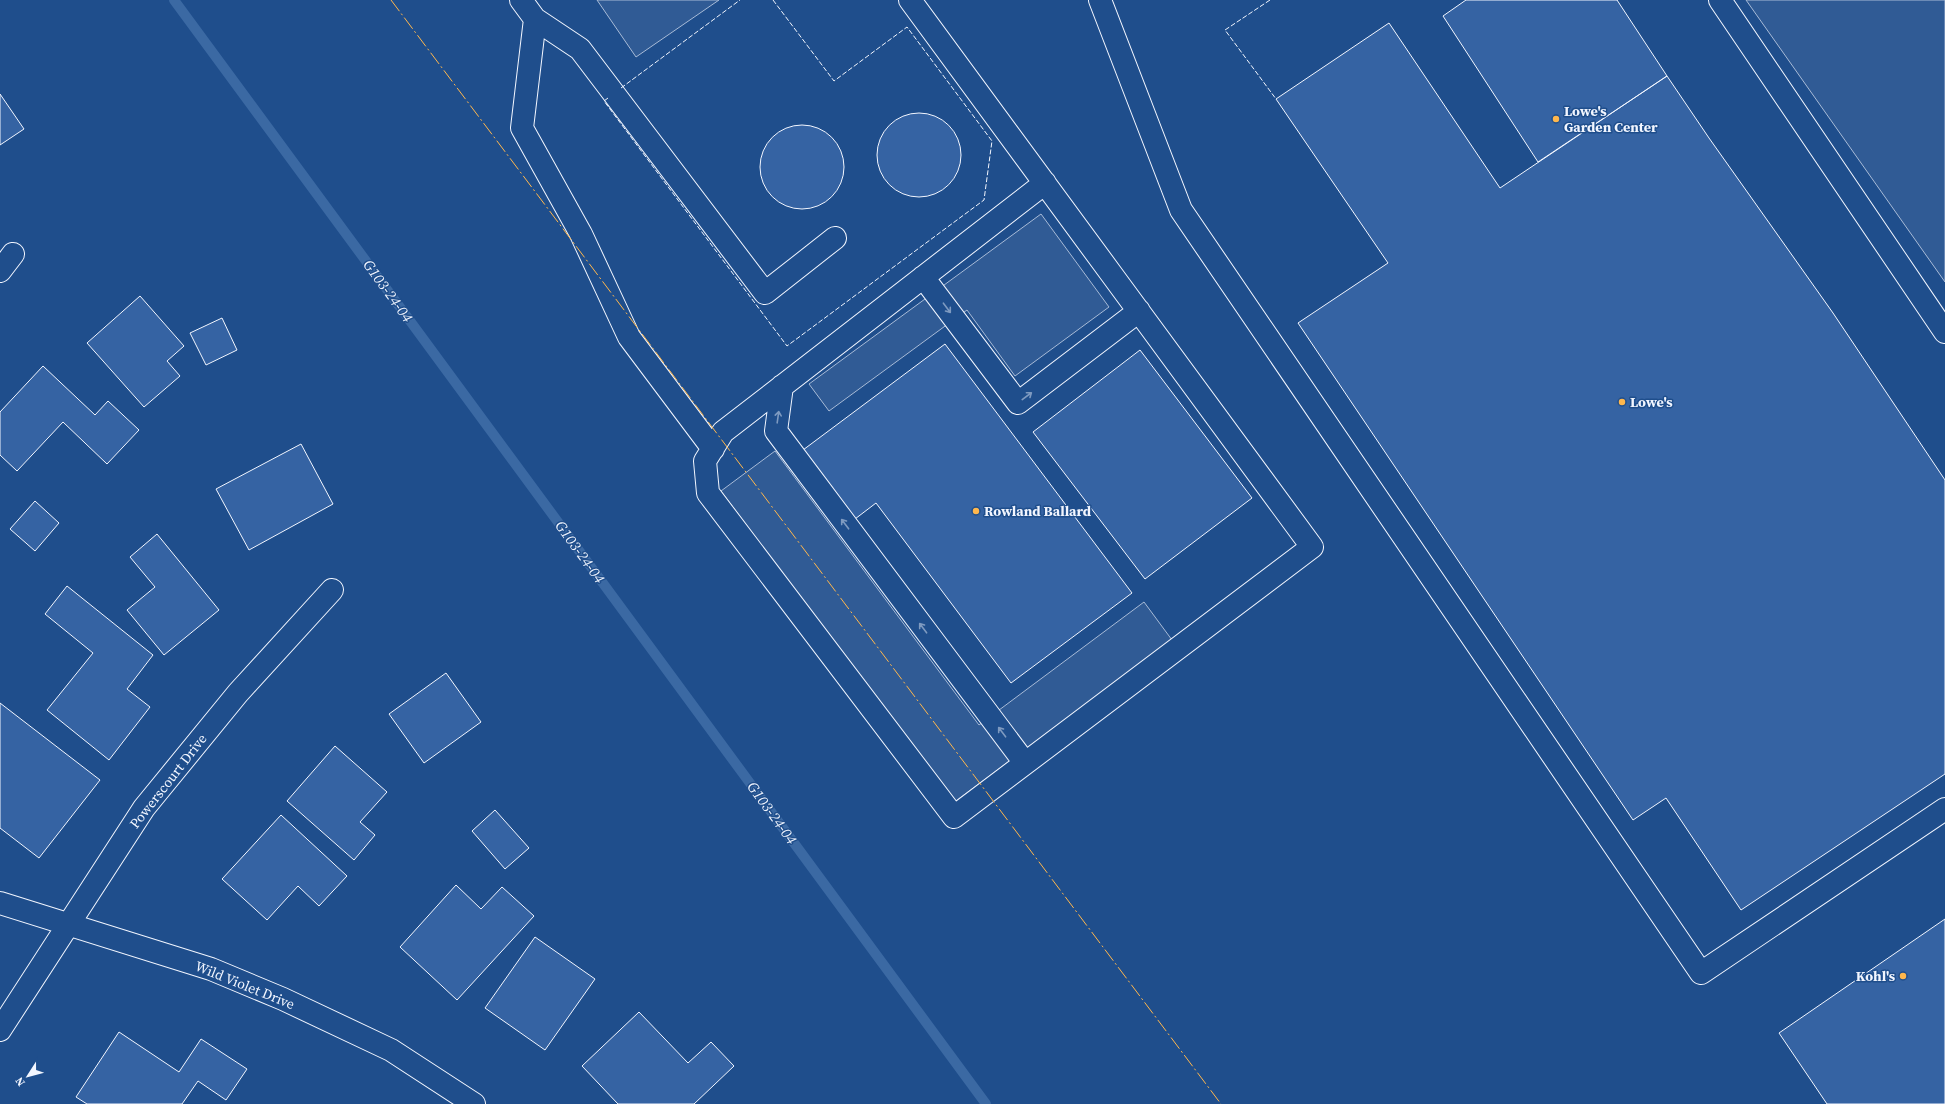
<svg xmlns="http://www.w3.org/2000/svg" width="1945" height="1104" font-family="'Source Serif 4',serif">
	<style>
		.parking { fill: #305b95; stroke: #a8bbd7 }
		.lines { fill: none; stroke-linecap: round; stroke-linejoin: round }
		.stream { stroke: #3b69a3; stroke-width: 10 }
		.building { fill: #3563a3; stroke: #f2f6ff }
		.minor-casing { stroke: #f2f6ff; stroke-width: 24 }
		.minor { stroke: #1f4e8c; stroke-width: 22 }
		.fence { stroke: #f2f6ff; stroke-width: 1; stroke-dasharray: 5 2; stroke-linecap: butt }
		.power { stroke: #ffb74d; stroke-width: 1; stroke-dasharray: 14 3 2 3; stroke-linecap: butt }
		.oneway { stroke: #7e9ac0 }
		.poi-dot { fill: #ffb74d; stroke: #1f4e8c; stroke-width: 1.5 }
		.labels { text-anchor: middle; stroke-width: 3; stroke-linejoin: round; paint-order: stroke }
		.poi-label { font-size: 14px; font-weight: bold; fill: #f2f6ff; stroke: #1f4e8c; text-anchor: start }
		.street-label { font-size: 14px; fill: #f2f6ff; stroke: #1f4e8c }
		.water-label { font-size: 15px; font-style: italic; fill: #f2f6ff; stroke: #1f4e8c }
	</style>
	<rect width="100%" height="100%" fill="#1f4e8c"/>
	<path class="parking" d="M597,0H719L636,57Z
		M1746,0H1945V282Z
		M1041,214L1109,307L1015,376L967,310L829,411L809,384Z
		M775,451L979,725L1144,602L1172,640L953,803L721,491Z"/>
	<g class="lines">
		<path class="stream" d="M174,0L986,1104"/>
	</g>
	<path class="building" d="M1466,0H1617L1667,76L1538,162L1443,16Z
		M1389,23L1500,188L1667,76L1709,138L1833,313L1945,480V774L1741,910L1666,798L1633,820L1298,323L1388,263L1276,99Z
		M0,94L24,129L0,145Z
		M877 155a42 42 0 1 1 84 0a42 42 0 1 1-84 0Z
		M760 167a42 42 0 1 1 84 0a42 42 0 1 1-84 0Z
		M140,296L184,346L167,361L180,376L144,407L87,343Z
		M222,318L237,350L206,365L190,333Z
		M945,344L1132,593L1011,683L876,503L855,519L803,450Z
		M1140,350L1252,498L1145,579L1033,432Z
		M43,366L95,415L108,401L139,430L107,464L63,422L17,471L0,455V412Z
		M301,444L333,504L249,550L216,489Z
		M35,501L59,523L35,551L10,529Z
		M157,534L219,610L164,655L127,610L155,587L130,557Z
		M67,586L153,655L127,689L150,707L109,760L47,710L93,653L45,614Z
		M446,673L481,722L424,763L389,714Z
		M0,703L100,780L39,858L0,828Z
		M335,746L387,792L360,822L375,835L354,860L287,801Z
		M495,810L529,848L505,869L472,831Z
		M281,815L347,876L319,906L298,886L267,920L222,879Z
		M456,885L481,909L502,887L534,916L457,1000L400,947Z
		M1945,919V1104H1827L1779,1033Z
		M535,937L595,979L545,1050L485,1008Z
		M639,1012L688,1063L711,1042L734,1066L694,1104H618L582,1066Z
		M119,1032L179,1072L201,1039L247,1069L226,1100L198,1081L182,1104H87L76,1097Z"/>
	<g class="lines">
		<g class="minor-casing">
			<path id="minor" d="M521,0L535,19L580,49L765,293L835,238
				M910,0C1044,182 1178,365 1312,547L954,817L708,493L705,461L723,432L1045,183
				M1100,0L1181,210L1701,973L1945,809
				M1720,0L1945,332
				M535,19L522,128L581,234L629,337L713,449
				M0,271L13,254
				M923,277L1018,403L1139,311
				M782,386L776,431L1025,763
				M0,903L211,969L283,999L391,1050L474,1104
				M0,1030L144,808L238,693L332,590"/>
		</g>
		<use href="#minor" class="minor"/>
		<path class="fence" d="M1270,0L1225,30L1276,99
			M621,88L740,0
			M608,98L604,101L787,346L984,200L992,141L907,27L834,81L773,0"/>
		<path class="power" d="M391,0L1221,1104"/>
	</g>
	<defs><path id="oneway-shaft" d="M-6 0H5M1.5-3L5.5 0L1.5 3" fill="none" stroke-width="1.6" stroke-linecap="round" stroke-linejoin="round"/></defs>
	<g class="oneway">
		<use href="#oneway-shaft" transform="translate(947 308) rotate(53)"/>
		<use href="#oneway-shaft" transform="translate(1027 396) rotate(-37)"/>
		<use href="#oneway-shaft" transform="translate(778 417) rotate(-82)"/>
		<use href="#oneway-shaft" transform="translate(845 524) rotate(-127)"/>
		<use href="#oneway-shaft" transform="translate(923 628) rotate(-127)"/>
		<use href="#oneway-shaft" transform="translate(1002 732) rotate(-127)"/>
	</g>
	<g class="poi-dot">
		<circle cx="1556" cy="119" r="4"/>
		<circle cx="1622" cy="402" r="4"/>
		<circle cx="976" cy="511" r="4"/>
		<circle cx="1903" cy="976" r="4"/>
	</g>
	<g class="labels">
		<g class="poi-label">
			<text x="1564" y="116">Lowe's<tspan x="1564" dy="16">Garden Center</tspan></text>
			<text x="1630" y="407">Lowe's</text>
			<text x="984" y="516">Rowland Ballard</text>
			<text x="1895" y="981" text-anchor="end">Kohl's</text>
		</g>
		<g class="street-label">
			<text transform="translate(168 781) rotate(-52)" y="5">Powerscourt Drive</text>
			<text transform="translate(245 985) rotate(22)" y="5">Wild Violet Drive</text>
		</g>
		<g class="water-label">
			<text transform="translate(388 291) rotate(54)" y="5">G103-24-04</text>
			<text transform="translate(580 552) rotate(54)" y="5">G103-24-04</text>
			<text transform="translate(772 813) rotate(54)" y="5">G103-24-04</text>
		</g>
	</g>
	<g transform="translate(28 1076) rotate(234)" stroke="#1f4e8c" stroke-width="3" paint-order="stroke">
	<path d="M0-3L7 15L0 10L-7 15Z" fill="#f2f6ff"/>
	<text y="-6" font-size="11" font-weight="bold" text-anchor="middle" fill="#f2f6ff">N</text>
	</g>
</svg>
